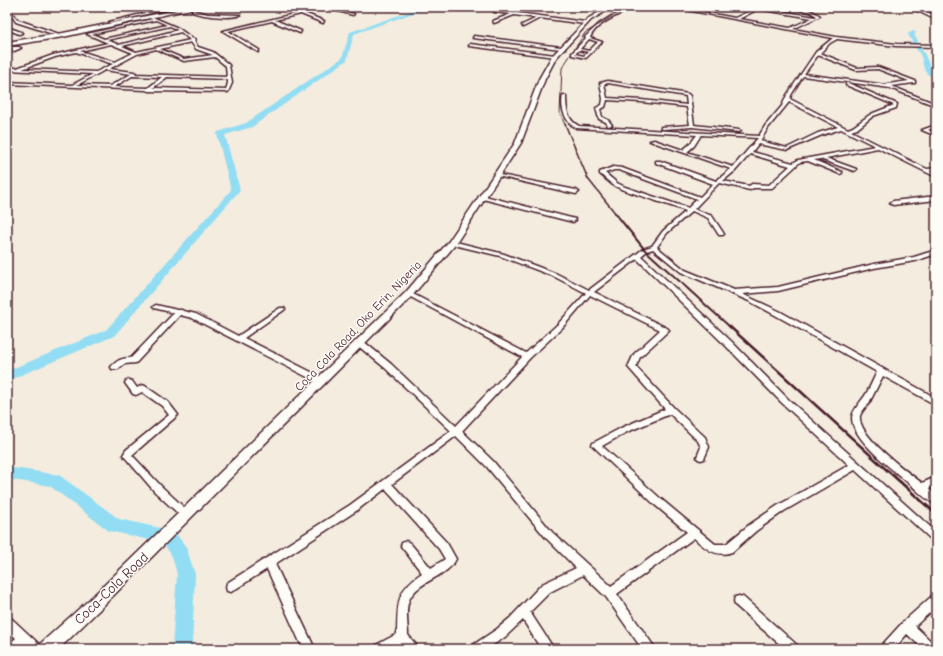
<svg xmlns="http://www.w3.org/2000/svg" width="943" height="656" font-family="'Comic Neue',sans-serif">
	<style>
		.lines { fill: none; stroke-linecap: round; stroke-linejoin: round }
		.river { fill: #92ddf3; fill-rule: evenodd }
		.street-casing { stroke: #4a1f2b; stroke-width: 3 }
		.secondary-casing { stroke: #4a1f2b; stroke-width: 3 }
		.primary-casing { stroke: #4a1f2b; stroke-width: 3 }
		.highway-casing { stroke: #4a1f2b; stroke-width: 3 }
		.street { fill: #fdfcf7; fill-rule: evenodd }
		.secondary { fill: #fdfcf7; fill-rule: evenodd }
		.primary { fill: #fdfcf7; fill-rule: evenodd }
		.highway { fill: #fdfcf7; fill-rule: evenodd }
		.rail-far4 { stroke: #4a1f2b; stroke-width: 1 }
		.rail-far3 { stroke: #4a1f2b; stroke-width: 1.5 }
		.rail-far2 { stroke: #4a1f2b; stroke-width: 2 }
		.rail-far1 { stroke: #4a1f2b; stroke-width: 2.5 }
		.rail { stroke: #4a1f2b; stroke-width: 3 }
		.labels { text-anchor: middle; stroke-width: 3; stroke-linejoin: round; paint-order: stroke }
		.street-label { font-size: 12px; fill: #4a1f2b; stroke: #fdfcf7 }
		.near-street-label { font-size: 14px; fill: #4a1f2b; stroke: #fdfcf7 }
	</style>
	<rect width="100%" height="100%" fill="#f3ecdf"/>
	<filter id="ink" filterUnits="userSpaceOnUse"><feTurbulence type="fractalNoise" baseFrequency=".025" numOctaves="2"/><feDisplacementMap in="SourceGraphic" scale="8" xChannelSelector="R" yChannelSelector="G"/><feConvolveMatrix kernelMatrix="1 2 1 2 8 2 1 2 1" color-interpolation-filters="sRGB"/></filter>
	<g filter="url(#ink)">
		<g class="lines">
			<path class="river" d="M423,7H430L354,34L347,60L252,127L225,135L240,190L114,336L7,381V371L106,330L231,190L217,134L218,132L246,123L342,58L350,32Z
				M913,31L916,33L914,35L918,41L917,44C928,54 926,65 936,74V78C921,74 925,65 920,54C918,50 914,47 911,44L912,41L908,34Z
				M7,467L59,475L119,519L174,531L186,547L195,574L192,649H172L177,574L172,556L163,543L109,531L50,486L7,479Z"/>
			<g class="street-casing">
				<path id="street" d="M170,7H175L110,23L109,22Z
					M323,7H331L354,14L353,15L327,8L304,13L324,21L323,23L301,14L275,20L301,31L300,33L272,21L228,31L259,50L258,52L223,31Z
					M630,7H634C621,14 595,23 590,38L602,42L586,58L572,55V53L586,38L585,37L599,24L613,15ZM589,39L598,42L589,51L580,49ZM579,50L588,52L584,56L575,54Z
					M671,7H676L735,18L758,7L815,17L817,16L810,12L789,7C800,7 811,9 820,16L793,29L836,37L896,44L936,45V47L896,46L837,39L830,43L820,53L857,68L878,67L915,81V83H914L891,86L936,104V106L890,88L803,76L791,95L790,99L848,129L853,127L871,114L894,105L846,85V83H848L897,104L896,108L873,116L857,129L851,131L927,169L936,168V170L931,171L936,174V177L878,148L826,158L856,169V170L854,171L820,159L814,160L842,172V173L840,174L808,161L800,162L772,188H753L750,190L719,183L718,184L694,209L712,216L724,234L723,235H719L708,218L692,211L667,233L657,247L685,270L734,290L778,287L874,264L914,257L936,250V254L915,261L874,268L778,291L742,294L779,311L936,398V405L883,376C878,385 874,394 869,403C866,407 861,412 860,416C857,436 908,472 922,483L936,477V485L929,489L936,495V504C927,501 919,492 912,486C896,472 852,440 852,418C852,410 862,401 866,394C870,387 873,380 877,372L775,315L749,301L681,272L653,249L647,251L641,256L732,342L788,399L936,532V542L933,541L855,470L784,511L756,531L732,552C716,558 705,548 694,538L617,594L653,645L655,649H642L606,597L583,575L550,592L530,612L554,649H541L523,620L505,637L487,649H471L473,645L497,629L510,618L542,584L576,568L546,538L487,467L456,436L392,484L447,543L456,559C448,577 418,580 409,600C405,611 408,624 408,635L416,645L418,649H405L401,644L391,649H374L376,645L397,634C398,604 395,591 422,573L401,546L402,543L406,541L410,543L431,568L445,559L439,549L385,489L356,511L275,564L315,649H303L267,569L231,592L227,591L226,587L227,583L350,505L451,431L385,368L357,345L356,343L357,341H363L391,364L456,426L522,357L407,295L406,294L407,293H411L526,353L558,324L586,293L553,276L500,256L450,244V242L452,241L504,254L557,274L589,290L643,249L652,246L663,231L686,211L621,189L613,185L600,174V172L613,167L622,168L700,197L713,184L656,163V161H660L716,181L731,169L650,141L654,140L683,150L690,144L697,135L576,128C565,122 560,108 563,95L566,96C566,108 567,120 579,126L759,136L765,126L782,106L787,95L816,52L833,38ZM758,9L812,18L790,28L739,19ZM818,55L856,70L878,69L909,81L888,84L886,85L804,74ZM789,102L838,127L818,133L787,148L760,141L768,128ZM841,129L875,146L798,160L793,163L752,152L758,144L787,150L822,135ZM701,135L758,138L733,167L687,152L694,146ZM750,154L790,166L769,185L752,184L749,186L723,181L736,170ZM614,170H619L697,199L688,208L625,187L617,183L605,173ZM637,259L726,346L782,403L849,465L777,506L749,525L726,544H715L661,499L602,446L627,432L670,414L698,441L701,447L697,457L698,459L701,460L704,459L709,447L705,437L674,408L636,367L640,357L667,332L669,330L667,328L594,292ZM590,295L660,330L634,354L628,367L665,409L621,428L593,443L592,445L655,505L687,532L611,586L552,532L493,461L462,431L530,358L562,328Z
					M193,10L208,14L240,15C229,19 204,16 192,12Z
					M495,10L585,22L586,23L585,24L540,18L523,27L522,25L537,18L514,15L494,23L493,21L511,14L494,12Z
					M11,12L18,20L62,35L59,36L16,22L10,13Z
					M150,16L178,28L193,39H195L194,41L198,47L213,52L229,65L232,83L228,92L148,91L146,90L7,84V82L72,85L93,74L7,70V68H17L53,55L108,43L87,34L153,19L149,18ZM156,20L167,25L104,39L92,34ZM170,26L178,30L119,45L107,40ZM181,32L190,40L136,52L122,46ZM191,42L196,49L213,55L184,59L160,49ZM111,44L133,53L115,62L80,51ZM156,49L184,61L215,57L226,66L227,77L135,74L136,73L134,72L109,69L137,54ZM76,52L113,64L96,72L22,69L55,57ZM105,70L131,74L110,86L77,85ZM132,76L162,77L148,88L114,87ZM167,77L228,79V83L226,90L153,88Z
					M7,27L21,32L22,33L19,34L7,29Z
					M474,36L561,47L563,48L561,49L473,38Z
					M470,44L555,55L557,56L555,57L469,46Z
					M7,47H19L21,48L7,54V52L14,49H7Z
					M608,81L688,94L690,96L694,125L739,130L741,131L739,132L692,127L663,129H661V127L690,125L687,107L641,102L607,100L605,107L600,109L602,117L608,120L612,125L608,126L606,122L599,119L596,108L602,105L603,99L600,83ZM608,83L686,96L687,105L641,100L607,98L604,84Z
					M936,125V127L928,130L936,133V136L922,130Z
					M495,174L576,190L579,192L576,194L497,176H495Z
					M481,195L575,219L576,220L573,222L479,198V196Z
					M936,196V200L893,205L890,203L893,201Z
					M156,305L177,310H182L183,311L196,314L238,336L280,308H284L285,309L284,310L244,338L325,379L326,381L325,383H319L192,318L180,315L136,363L124,364L118,369H112L111,367C117,360 122,358 131,358L174,313L154,308L153,307L154,306Z
					M129,380L132,381L137,388L142,385L145,386L168,402L178,415L132,455L161,486L189,512L191,515L189,518L186,519L183,518L155,492L123,455L126,450L169,415L162,406L142,392L136,395L133,394L125,383L126,381Z
					M936,595V607L915,626L935,645L936,649H923L907,634L894,649H880L882,645L903,622L932,596Z
					M739,596L743,597L797,645L799,649H785L735,605L734,601L735,597Z
					M7,617L11,618L40,645L42,649H28L24,646L20,649H7L8,645L16,638L7,630Z"/>
			</g>
			<g class="secondary-casing">
				<path id="secondary" d="M608,7H613L591,20L556,58L545,79L521,143L455,245L412,296L100,609L59,649H39L41,643L90,599L406,292L449,241L515,143L539,79L552,56L589,18Z
					M921,8L936,9V11L920,10Z"/>
			</g>
			<g class="primary-casing">
				<path id="primary" d="M191,7H200L63,37L7,46V42L63,33Z"/>
			</g>
			<g class="highway-casing">
				<path id="highway" d="M910,7H917L936,16V20Z"/>
			</g>
			<use href="#street" class="street"/>
			<use href="#secondary" class="secondary"/>
			<use href="#primary" class="primary"/>
			<use href="#highway" class="highway"/>
			<path class="rail-far4" d="M565,125L560,113L562,68L585,33L628,7"/>
			<path class="rail-far3" d="M565,124L588,179L616,214"/>
			<path class="rail-far2" d="M615,213L645,250L730,327"/>
			<path class="rail-far1" d="M729,326L889,472"/>
			<path class="rail" d="M888,471L936,514"/>
		</g>
	</g>
	<g class="labels">
		<g class="street-label">
			<text transform="translate(358 326) rotate(-46)" y="4">Coca Cola Road, Oko Erin, Nigeria</text>
		</g>
		<g class="near-street-label">
			<text transform="translate(111 588) rotate(-44)" y="5">Coca-Cola Road</text>
		</g>
	</g>
	<rect width="943" height="656" fill="none" stroke="#fdfcf7" stroke-width="24"/>
	<rect x="12" y="12" width="919" height="632" fill="none" stroke="#4a1f2b" stroke-width="1.5" filter="url(#ink)"/>
</svg>
